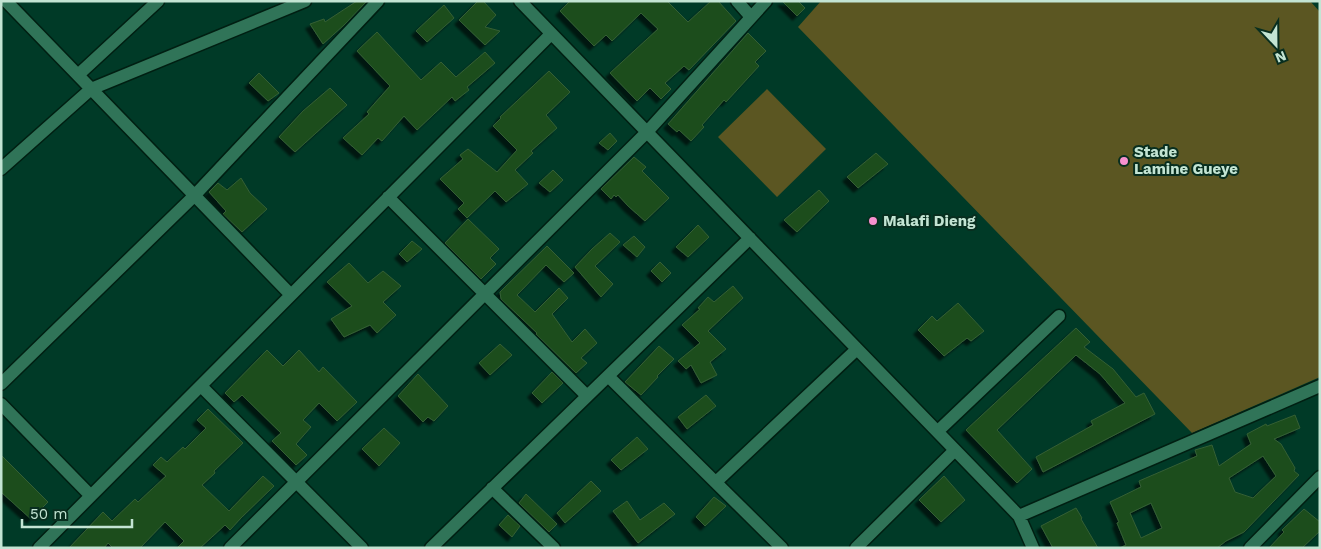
<svg xmlns="http://www.w3.org/2000/svg" width="1321" height="549" font-family="'Work Sans',sans-serif">
	<style>
		.green { fill: #5b5622 }
		.building { fill: #1b4d1c; stroke: #355f34; fill-rule: evenodd; filter: url(#shadow) }
		.lines { fill: none; stroke-linecap: round; stroke-linejoin: round }
		.minor-casing { stroke: #001f12; stroke-width: 15 }
		.tertiary-casing { stroke: #001f12; stroke-width: 15 }
		.minor { stroke: #307458; stroke-width: 12 }
		.tertiary { stroke: #307458; stroke-width: 12 }
		.poi-dot { fill: #f790cf; stroke: #082e1f; stroke-width: 2 }
		.labels { text-anchor: middle; stroke-width: 4; stroke-linejoin: round; paint-order: stroke }
		.poi-label { font-size: 15px; font-weight: bold; fill: #c3e4d3; stroke: #082e1f; text-anchor: start }
	</style>
	<defs>
		<filter id="shadow"><feDropShadow dx="-4.5" dy="4.5" stdDeviation="1" flood-color="#0009"/></filter>
	</defs>
	<rect width="100%" height="100%" fill="#003a27"/>
	<path class="green" d="M821,1H1310L1320,12V377L1192,433L798,27Z
		M767,89L826,149L777,197L718,137Z"/>
	<path class="building" d="M357,1H367L344,25L323,44L310,24L324,19L325,22Z
		M478,1H483L496,15L485,27L500,31L485,45L459,20Z
		M570,1H667L688,22L711,1H718L736,21L689,70L684,66L665,83L671,89L661,99L650,88L637,101L610,73L658,29L641,13L612,41L606,35L594,46L560,11Z
		M782,1H798L805,8L797,16Z
		M444,5L454,18L427,42L416,31Z
		M377,32L421,80L441,62L456,77L485,52L495,63L467,87L469,90L455,101L452,97L417,130L404,116L382,141L378,138L362,155L343,138L369,114L367,112L390,86L357,51Z
		M748,33L766,51L755,62L759,66L726,102L724,100L702,125L704,127L691,141L679,130L677,132L668,124Z
		M549,71L570,92L546,115L557,128L531,151L533,153L515,170L528,184L506,202L495,191L467,218L458,209L464,203L440,179L463,159L460,155L468,149L497,172L517,150L493,126L501,118L500,117Z
		M259,73L279,93L268,101L249,83Z
		M330,88L347,105L295,152L279,137L303,111Z
		M610,133L617,141L608,150L599,143Z
		M876,153L888,164L858,188L847,177Z
		M634,157L646,167L642,171L669,198L645,221L628,206L618,195L616,197L614,195L611,199L601,189Z
		M553,170L563,180L550,192L539,183Z
		M241,178L250,193L267,209L242,232L223,214L226,211L209,192L218,183L227,190Z
		M819,190L829,201L797,232L784,220Z
		M468,219L499,249L490,258L496,264L481,279L445,243Z
		M698,225L709,237L688,257L676,247Z
		M610,233L620,242L595,266L613,284L601,297L575,267L592,249Z
		M634,236L645,247L637,257L623,245Z
		M412,241L422,249L407,262L399,254Z
		M547,246L574,273L564,282L546,265L517,295L535,312L559,288L568,298L552,314L572,342L585,329L597,343L581,358L587,363L576,373L536,334L537,333L501,299L500,292Z
		M660,262L671,273L662,282L651,271Z
		M349,263L368,283L383,271L401,286L383,302L396,315L377,333L370,325L344,337L331,319L352,306L327,282Z
		M733,286L743,298L708,331L726,349L710,362L717,375L701,383L691,365L686,369L678,361L700,343L682,325L700,309L698,308L708,297L714,302Z
		M958,303L984,331L971,341L967,338L944,356L918,330L932,316L937,321Z
		M1076,328L1090,342L1084,347L1113,369L1136,397L1144,393L1155,414L1043,472L1036,457L1093,425L1091,421L1125,403L1100,374L1076,355L997,430L1032,469L1017,483L966,430Z
		M500,344L512,355L490,375L479,363Z
		M659,346L674,359L657,376L658,377L641,395L625,382Z
		M267,350L283,366L299,350L319,372L323,367L357,402L337,421L319,403L303,420L311,427L296,444L307,455L296,465L272,441L281,433L242,395L234,402L225,393Z
		M552,372L563,383L542,403L532,393Z
		M418,374L448,406L434,421L428,417L423,422L398,396Z
		M706,395L716,406L687,429L678,417Z
		M208,409L243,443L214,471L215,473L202,485L229,511L263,476L274,486L241,518L230,530L225,525L200,548H177L184,541L165,522L140,548H113L108,543L104,548H69L103,512L112,521L135,499L138,502L166,476L153,465L161,457L167,462L183,447L185,449L206,428L197,420Z
		M1295,415L1300,428L1274,439L1281,444L1295,468L1294,471L1299,475L1244,532L1226,541L1217,548H1120L1126,545L1117,523L1119,522L1110,502L1141,487L1139,481L1197,456L1195,450L1212,445L1219,466L1251,444L1247,434L1266,424L1267,426ZM1263,456L1276,476L1253,498L1235,492L1229,478ZM1151,503L1162,528L1141,538L1130,513Z
		M384,428L400,443L379,466L362,449Z
		M637,437L648,449L621,470L611,460Z
		M1,455L48,502L31,519L1,492Z
		M944,476L965,500L941,522L919,500Z
		M591,481L601,491L565,523L557,513Z
		M526,494L557,524L549,532L519,503Z
		M714,497L726,506L705,526L696,517Z
		M627,501L640,520L664,503L675,514L638,543L613,511Z
		M1076,508L1082,518L1081,519L1098,548H1053L1041,526Z
		M1304,509L1320,522V531L1302,548H1269L1284,532L1282,530Z
		M508,515L520,526L512,537L499,525Z"/>
	<g class="lines">
		<g class="minor-casing">
			<path id="minor" d="M6,1L291,295
				M520,1L1019,516L1033,548
				M737,1L751,17
				M78,75L158,1
				M1,169L91,89L305,1
				M388,197L587,396
				M608,376L782,548
				M1,384L194,196L378,1
				M201,386L362,548
				M1,404L91,496
				M938,431L1059,316
				M716,482L857,349
				M492,488L554,548
				M1019,516L1320,386
				M39,548L551,34
				M230,548L647,132L766,1
				M431,548L750,238
				M856,548L955,450"/>
		</g>
		<g class="tertiary-casing">
			<path id="tertiary" d="M1250,548L1320,477"/>
		</g>
		<use href="#minor" class="minor"/>
		<use href="#tertiary" class="tertiary"/>
	</g>
	<g class="poi-dot">
		<circle cx="1124" cy="161" r="5"/>
		<circle cx="873" cy="221" r="5"/>
	</g>
	<g class="labels">
		<g class="poi-label">
			<text x="1134" y="157">Stade<tspan x="1134" dy="17">Lamine Gueye</tspan></text>
			<text x="883" y="226">Malafi Dieng</text>
		</g>
	</g>
	<rect width="1321" height="549" fill="none" stroke="#c3e4d3" stroke-width="5"/>
	<g transform="translate(1276 45) rotate(158)" stroke="#082e1f" stroke-width="4" paint-order="stroke">
	<path d="M0-4L9 19L0 12L-9 19Z" fill="#c3e4d3"/>
	<text y="-8" font-size="14" font-weight="bold" text-anchor="middle" fill="#c3e4d3">N</text>
	</g>
	<path d="M22 519v8h110v-8" fill="none" stroke="#c3e4d3" stroke-width="2.5"/>
	<text x="30" y="519" font-size="15" fill="#c3e4d3" stroke="#082e1f" stroke-width="4" paint-order="stroke">50 m</text>
</svg>
